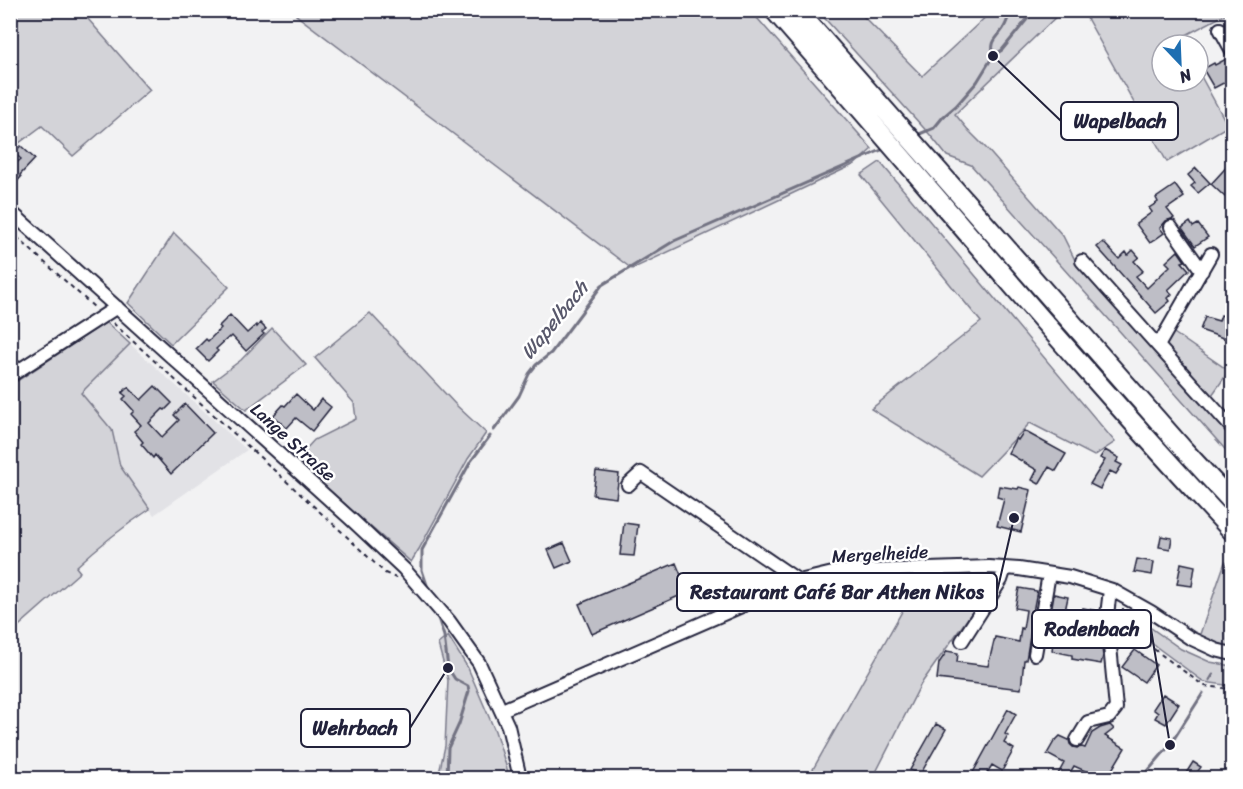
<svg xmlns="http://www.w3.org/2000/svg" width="1243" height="789" font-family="Sriracha,sans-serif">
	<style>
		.built { fill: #e2e2e6 }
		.green { fill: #d3d3d8; stroke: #7a7a8a; stroke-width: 1.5 }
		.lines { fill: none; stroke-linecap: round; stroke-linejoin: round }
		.stream { stroke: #727282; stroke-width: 3 }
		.building { fill: #bebec6; stroke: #22223b; stroke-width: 1.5 }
		.minor-casing { stroke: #22223b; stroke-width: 16 }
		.highway-casing { stroke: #22223b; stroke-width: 22 }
		.path { stroke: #22223b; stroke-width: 2; stroke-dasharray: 4.5 4.5; stroke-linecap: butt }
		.minor { stroke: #fff; stroke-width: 12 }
		.highway { stroke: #fff; stroke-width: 18 }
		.labels { text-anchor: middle; stroke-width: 5; stroke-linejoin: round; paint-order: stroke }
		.street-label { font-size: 18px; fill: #22223b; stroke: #fff }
		.water-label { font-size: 20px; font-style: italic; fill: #58586b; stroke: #fff }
		.leader { fill: none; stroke: #22223b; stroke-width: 2 }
		.callout-dot { fill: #22223b; stroke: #fff; stroke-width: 2 }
		.callout { fill: #fff; stroke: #22223b; stroke-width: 2 }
		.callout-label { font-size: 20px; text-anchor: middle; font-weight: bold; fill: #22223b }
	</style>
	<rect width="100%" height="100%" fill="#f2f2f3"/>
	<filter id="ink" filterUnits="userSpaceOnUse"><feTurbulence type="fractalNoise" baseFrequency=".0167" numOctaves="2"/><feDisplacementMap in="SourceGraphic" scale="12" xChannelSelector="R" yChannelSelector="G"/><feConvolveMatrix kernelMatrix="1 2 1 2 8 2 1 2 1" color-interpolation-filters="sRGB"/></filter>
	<g filter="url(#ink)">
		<path class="built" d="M130,344L247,450L154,515L120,466L112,430L80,393Z"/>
		<path class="green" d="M11,10L81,11L150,90L73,156L42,126L11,149Z
			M305,10L751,11L872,149L855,164L632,269L296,15Z
			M818,11H858L922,76L992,11H1062L955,114L969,131L986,148L1063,236L1075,260L1232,434V457L971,165L947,156L931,136Z
			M1083,11H1232L1180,38L1183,45H1162V81H1198V71L1228,126L1167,162Z
			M880,162L1115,442L1094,456L1030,423L979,476L871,409L981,322L861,175Z
			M174,233L229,287L171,344L128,303Z
			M370,313L456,405L486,433L468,459L419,549L411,562L295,461L314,440L356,419L354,403L315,358Z
			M106,322L130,344L81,393L112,430L120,466L150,509C123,527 101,544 76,567L80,572L13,631L10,629V505L18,498L11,488V385Z
			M272,328L306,365L246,410L213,381L241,360Z
			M1171,331L1229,371L1210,398L1164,344Z
			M1225,562L1232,571V647L1225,646L1199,637Z
			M992,584L921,684L873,778H808L917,585Z
			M1127,611L1181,649L1210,662L1232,666V686L1204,682L1135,631C1129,624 1127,620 1127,611Z
			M448,636L468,668L495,731L510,778H438L445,746L448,680L438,644Z"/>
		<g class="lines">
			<path class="stream" d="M993,56C991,40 995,41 1003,29C1007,23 1008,16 1012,10
				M917,135L934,128L943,117L956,106L977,82L993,56L1002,50L1033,12L1039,10
				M494,430L519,396L529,374L536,365L551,353L602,285L674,241L886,148
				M428,588L422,570V550L471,461L490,436
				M437,615L444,636L448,668L455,679L468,686L469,691L459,724L448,748L447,778
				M1210,680L1213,675
				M1142,778L1170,745L1203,693"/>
		</g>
		<path class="building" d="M1228,58L1233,59V78L1214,88L1203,69L1214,63L1215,65Z
			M21,146L35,159L20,175L21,177L10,189V167L11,168L21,159L13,152Z
			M1233,160V189L1225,197L1211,184Z
			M1196,168L1210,183L1198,193L1191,186L1195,183L1188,175Z
			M1175,185L1184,197L1167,209L1174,218L1166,221L1160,228L1164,233L1150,243L1136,224L1152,212L1149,208L1158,202L1156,198Z
			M1190,222L1193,227L1198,224L1208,237L1195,246L1182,228Z
			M1103,242L1119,259L1126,252L1128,255L1133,250L1139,257L1134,261L1143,271L1136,276L1147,288L1170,266L1166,262L1178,251L1185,261L1182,262L1189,270L1168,290L1172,294L1168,298L1170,301L1156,313L1097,247Z
			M230,315L247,333L256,325L257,327L260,323L266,329L262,332L264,334L246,351L232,336L230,338L229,337L216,349L218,351L208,361L196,349L206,339L208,341L221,328L219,326Z
			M1221,315L1233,319V336L1231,335L1229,340L1200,330L1205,317L1219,321Z
			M155,386L172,403L165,410L163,409L149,423L162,437L179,420L174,415L185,404L213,433L171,474L155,455L153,458L141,444L143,442L134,431L141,425L131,414L134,411L123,399L126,396L122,393L128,387L141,400Z
			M296,394L313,410L321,399L331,407L312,431L296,418L287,428L273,416L283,405L285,406Z
			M1024,431L1066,454L1056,471L1049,467L1039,484L1032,480L1037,470L1008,453L1016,438L1018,440Z
			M1105,450L1119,458L1116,462L1122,465L1116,474L1110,471L1100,489L1090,484L1105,460L1100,458Z
			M596,471L619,474L616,498L593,495Z
			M999,486L1018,489L1019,487L1031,490L1021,532L997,526L1004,499L997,497Z
			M624,523L638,525L634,556L620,555Z
			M1161,536L1172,538L1170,549L1159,547Z
			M564,543L572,561L556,568L548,550Z
			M1137,559L1154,562L1152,575L1134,572Z
			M676,563L688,592L592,634L579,604Z
			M1181,563L1195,566L1192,586L1177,584Z
			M1019,588L1037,591L1033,612L1030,611L1034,612L1026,660H1024L1021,689L937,679L939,663L947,651L958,653L957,662L988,666L995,637L1019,642L1021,628L1023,629L1026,610L1015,608Z
			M1054,594L1068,597L1065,611L1082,614L1083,608L1098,611L1093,637L1101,638L1100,649H1102L1103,656L1101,664L1072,659V655L1052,651L1053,641L1065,643L1068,624L1052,621L1051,629H1048Z
			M1135,650L1156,665L1144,682L1122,667Z
			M1163,694L1179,704L1166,724L1155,718L1158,713L1153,709Z
			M1008,709L1016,714L1005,734L1008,736L1004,743L1014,749L1002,771L992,765L984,778H970Z
			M936,724L946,729L920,775L910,770Z
			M1110,725L1114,729L1105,736L1125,748L1107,778H1101L1074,766L1067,778H1056L1064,763L1047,754L1055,740H1056L1060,736L1069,740L1070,744L1073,747L1077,748L1082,747L1085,748L1092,733L1100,728Z
			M1193,762L1201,767L1193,778H1183Z"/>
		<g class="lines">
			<g class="minor-casing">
				<path id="minor" d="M1220,29L1232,51
					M10,211L352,520L404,569L449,621L479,663L508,726L520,778
					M1171,227L1202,271
					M1082,261L1158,346L1232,428
					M1158,346L1211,254
					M10,376L117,307
					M628,485L641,473L799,581
					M962,641L1001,580L1005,568
					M1035,654L1049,574
					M502,710L799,581L837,572L989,567L1019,569L1070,577L1112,590L1151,612L1190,638L1216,650L1232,654
					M1077,740L1088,722L1109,717L1116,708L1107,615L1110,590"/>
			</g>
			<g class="highway-casing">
				<path id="highway" d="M774,10C927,184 1074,362 1232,531
					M797,10L1184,450L1232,502"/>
			</g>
			<path class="path" d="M10,231L95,308
				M113,323L343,533L385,573L396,578
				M1123,608C1122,618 1126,625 1132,633L1204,686L1232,689"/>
			<use href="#minor" class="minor"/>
			<use href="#highway" class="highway"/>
		</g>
	</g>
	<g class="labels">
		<g class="street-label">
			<text transform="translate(293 442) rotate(42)" y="6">Lange Straße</text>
			<text transform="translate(880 554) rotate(-3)" y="6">Mergelheide</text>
		</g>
		<g class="water-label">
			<text transform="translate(554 320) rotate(-51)" y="7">Wapelbach</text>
		</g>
	</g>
	<path class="leader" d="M993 56L1061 121M1014 518L997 592M1170 745L1151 629M448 668L410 728"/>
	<g class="callout-dot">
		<circle cx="993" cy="56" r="6"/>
		<circle cx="1014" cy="518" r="6"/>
		<circle cx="1170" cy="745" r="6"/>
		<circle cx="448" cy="668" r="6"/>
	</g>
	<g class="callout">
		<rect x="1061" y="102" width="117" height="38" rx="6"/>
		<rect x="677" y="573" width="320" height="38" rx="6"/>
		<rect x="1032" y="610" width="119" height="38" rx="6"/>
		<rect x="301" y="709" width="109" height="38" rx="6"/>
	</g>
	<g class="callout-label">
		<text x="1120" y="128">Wapelbach</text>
		<text x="837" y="599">Restaurant Café Bar Athen Nikos</text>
		<text x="1092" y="636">Rodenbach</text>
		<text x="355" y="735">Wehrbach</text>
	</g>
	<rect width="1243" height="789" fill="none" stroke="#fff" stroke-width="36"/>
	<rect x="18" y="18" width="1207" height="753" fill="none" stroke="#22223b" stroke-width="2" filter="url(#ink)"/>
	<g transform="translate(1180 63) rotate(157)"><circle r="28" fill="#ffffff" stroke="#a7a7b1" stroke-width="1.5"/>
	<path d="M0-4.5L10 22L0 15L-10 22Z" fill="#1f6fb2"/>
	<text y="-9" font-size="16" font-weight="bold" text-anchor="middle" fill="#22223b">N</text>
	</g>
</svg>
